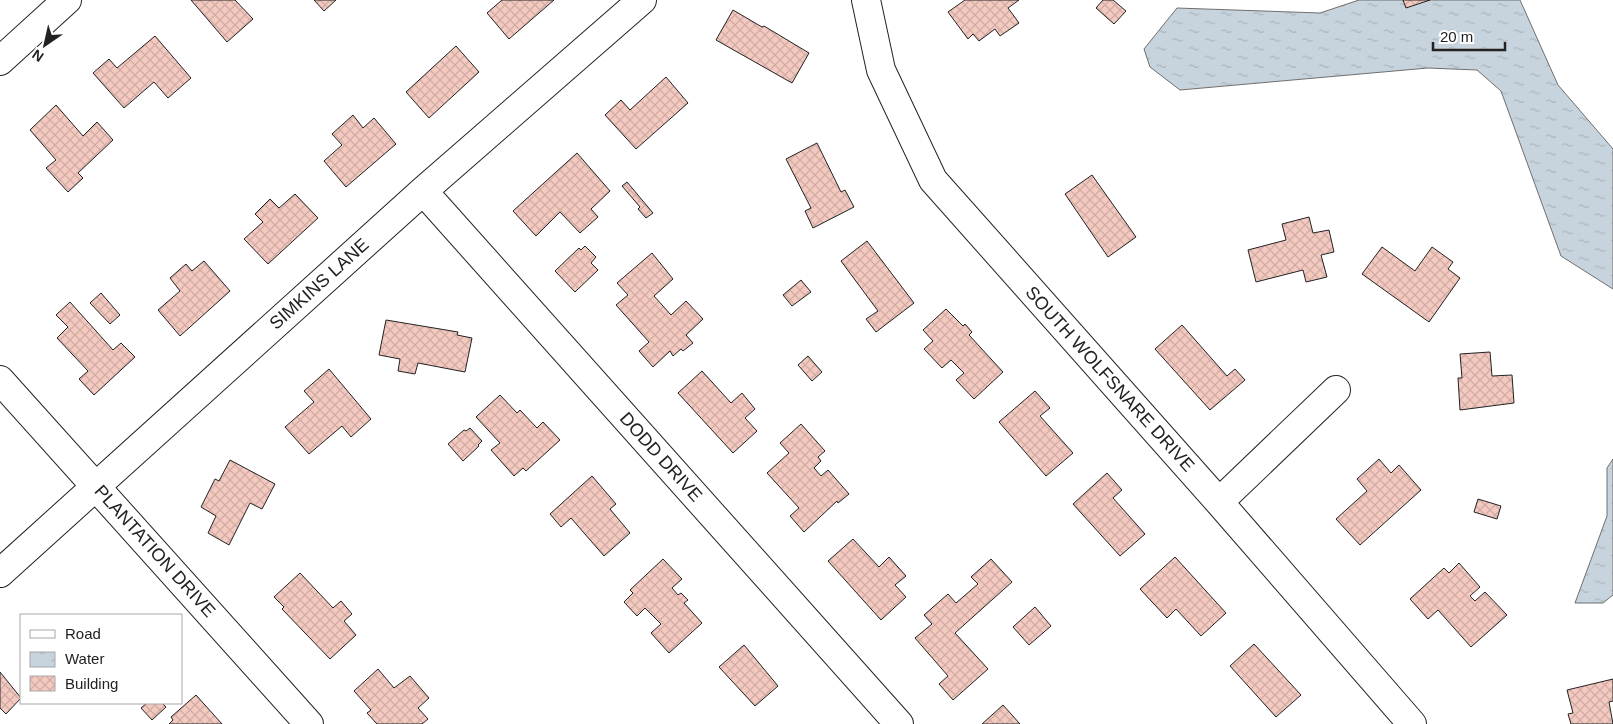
<svg xmlns="http://www.w3.org/2000/svg" width="1613" height="724" font-family="Helvetica,sans-serif">
	<style>
		.water { fill: url(#water-ripples); stroke: #6f6f6f }
		.building { fill: url(#building-cross-hatch); stroke: #222 }
		.lines { fill: none; stroke-linecap: round; stroke-linejoin: round }
		.minor-casing { stroke: #222; stroke-width: 30 }
		.major-casing { stroke: #222; stroke-width: 30 }
		.minor { stroke: #fff; stroke-width: 28 }
		.major { stroke: #fff; stroke-width: 28 }
		.labels { text-anchor: middle; stroke-width: 4; stroke-linejoin: round; paint-order: stroke }
		.street-label { font-size: 18px; fill: #222; stroke: #fff }
	</style>
	<defs>
		<pattern id="water-ripples" width="26" height="14" patternUnits="userSpaceOnUse" patternTransform="scale(1.25)"><rect width="26" height="14" fill="#c7d3dd"/><path d="M2 4q2-2 4 0t4 0M15 11q2-2 4 0t4 0" fill="none" stroke="#abb5bd"/></pattern>
		<pattern id="building-cross-hatch" width="8" height="8" patternUnits="userSpaceOnUse" patternTransform="scale(1.25)"><rect width="8" height="8" fill="#f3c9c0"/><path d="M0 0l8 8M0 8l8-8" fill="none" stroke="#d0aca5"/></pattern>
	</defs>
	<rect width="100%" height="100%" fill="#fff"/>
	<path class="water" d="M1359,0H1520L1558,85L1613,149V289L1561,256L1501,91L1477,70L1428,68L1180,90L1150,67L1144,49L1177,8L1320,13Z
		M1613,459V595L1603,603H1575L1607,516V468Z"/>
	<path class="building" d="M191,0H235L253,19L227,42Z
		M314,0H336L324,11Z
		M502,0H554L509,39L487,13Z
		M965,0H1019L1008,8L1019,23L1000,36L995,29L979,41L973,34L968,39L948,12Z
		M1103,0H1113L1126,11L1114,24L1096,8Z
		M1403,0H1430L1406,8Z
		M733,10L762,27L764,26L809,53L792,83L716,40Z
		M155,36L191,78L168,98L154,82L124,108L93,73L109,59L117,68Z
		M456,46L479,72L429,118L406,92Z
		M666,77L688,103L636,149L605,115L621,100L630,110Z
		M56,105L83,136L97,122L113,140L78,173L83,178L68,192L46,168L56,160L30,130Z
		M353,115L363,128L374,118L396,144L346,187L324,161L342,145L332,134Z
		M817,143L841,192L845,190L854,207L813,228L805,211L811,208L786,159Z
		M577,153L610,191L591,209L598,217L580,233L560,212L536,236L513,211Z
		M1092,175L1136,237L1108,257L1065,194Z
		M627,182L653,213L646,218L638,209L640,207L622,186Z
		M295,194L318,218L268,264L244,239L263,222L255,214L270,199L279,208Z
		M1309,217L1313,233L1329,230L1334,252L1321,255L1327,277L1306,282L1303,270L1256,282L1248,250L1286,240L1282,224Z
		M867,241L914,303L876,332L866,319L878,311L841,261Z
		M585,246L596,257L591,263L598,270L575,292L555,271L579,248L581,250Z
		M1382,247L1415,271L1432,247L1453,262L1448,269L1460,278L1429,322L1362,274Z
		M652,253L673,279L654,296L671,315L686,301L703,319L686,335L693,343L683,351L681,349L673,356L670,351L653,367L639,351L649,342L616,305L628,295L617,283Z
		M204,261L230,291L180,336L158,310L180,291L170,278L186,264L192,271Z
		M801,280L811,292L792,306L783,295Z
		M101,293L120,315L110,324L90,303Z
		M70,302L113,350L121,343L135,357L94,395L79,379L88,371L57,338L68,327L56,315Z
		M946,309L963,326L965,324L972,332L969,335L1003,372L974,399L956,380L964,373L951,360L942,368L924,349L933,341L923,330Z
		M386,320L458,332L457,335L472,338L465,372L418,363L415,374L398,371L400,359L379,355Z
		M1182,325L1227,376L1235,369L1245,380L1210,410L1155,349Z
		M1490,352L1492,376L1512,375L1514,403L1460,410L1458,378H1462L1460,354Z
		M808,356L822,372L812,381L798,365Z
		M329,369L371,419L351,437L342,426L309,454L285,427L314,402L304,391Z
		M702,371L731,403L742,393L755,409L745,418L757,431L733,453L678,393Z
		M1035,391L1050,408L1040,416L1073,453L1046,476L999,422Z
		M500,395L517,413L520,410L537,428L543,422L560,440L526,471L523,468L514,476L491,450L500,443L476,417Z
		M801,424L825,451L818,457L821,461L814,468L821,476L828,470L849,494L838,503L837,501L804,532L790,516L799,508L767,473L789,453L780,443Z
		M470,428L482,441L478,445L479,446L463,461L448,444L464,430L466,431Z
		M1379,459L1391,473L1399,465L1421,490L1360,545L1336,519L1367,491L1357,479Z
		M230,460L275,484L262,509L250,503L229,545L208,533L216,516L201,507L215,479L219,481Z
		M1107,473L1122,490L1113,498L1145,534L1120,556L1073,504Z
		M592,476L616,504L610,509L630,533L604,556L571,518L561,527L550,514Z
		M1478,499L1501,506L1497,519L1474,512Z
		M853,539L879,567L889,557L906,576L895,585L906,597L881,620L828,561Z
		M1175,557L1226,613L1201,636L1176,609L1167,618L1140,589Z
		M663,559L682,579L672,588L678,595L681,593L688,600L684,603L702,623L669,653L651,633L661,624L645,608L637,616L624,602L633,593L630,590Z
		M991,559L1012,582L955,633L988,669L953,700L939,684L948,676L915,638L932,624L924,615L948,594L956,603L978,584L971,577Z
		M1459,563L1480,587L1470,596L1475,601L1485,592L1507,615L1471,647L1438,610L1428,619L1410,599L1444,568L1449,573Z
		M300,573L333,608L341,601L352,614L344,621L356,635L330,659L282,609L284,607L274,597Z
		M1035,607L1051,626L1029,645L1013,627Z
		M1254,644L1301,695L1276,717L1230,666Z
		M744,645L778,686L755,706L719,667Z
		M378,669L394,688L410,676L429,698L418,708L428,719L422,724H377L367,713L371,710L354,691Z
		M0,672L21,698L6,714L0,708Z
		M1613,679V701L1609,702L1613,724H1571L1568,714L1573,713L1567,690Z
		M196,695L222,724H169L173,720L171,717Z
		M147,703H162L166,707L152,720L141,708Z
		M1003,705L1020,724H982Z"/>
	<g class="lines">
		<g class="minor-casing">
			<path id="minor" d="M866,0L881,70L933,180L1219,502L1412,724
				M423,191L899,724
				M0,380L309,724
				M1219,502L1336,390
				M0,573L423,191L642,0"/>
		</g>
		<g class="major-casing">
			<path id="major" d="M0,61L67,0"/>
		</g>
		<use href="#minor" class="minor"/>
		<use href="#major" class="major"/>
	</g>
	<g class="labels">
		<g class="street-label">
			<text transform="translate(319 284) rotate(-42)" y="6">SIMKINS LANE</text>
			<text transform="translate(1110 379) rotate(48)" y="6">SOUTH WOLFSNARE DRIVE</text>
			<text transform="translate(661 457) rotate(48)" y="6">DODD DRIVE</text>
			<text transform="translate(155 551) rotate(48)" y="6">PLANTATION DRIVE</text>
		</g>
	</g>
	<rect x="20" y="614" width="162" height="90" fill="#ffffff" stroke="#a7a7a7"/>
	<rect x="30" y="630" width="25" height="8" fill="#ffffff" stroke="#a7a7a7"/>
	<text x="65" y="639" font-size="15" fill="#222222">Road</text>
	<rect x="30" y="652" width="25" height="15" fill="url(#water-ripples)" stroke="#a7a7a7"/>
	<text x="65" y="664" font-size="15" fill="#222222">Water</text>
	<rect x="30" y="676" width="25" height="15" fill="url(#building-cross-hatch)" stroke="#a7a7a7"/>
	<text x="65" y="689" font-size="15" fill="#222222">Building</text>
	<g transform="translate(45 45) rotate(214)" stroke="#ffffff" stroke-width="4" paint-order="stroke">
	<path d="M0-4L9 19L0 12L-9 19Z" fill="#222222"/>
	<text y="-8" font-size="14" font-weight="bold" text-anchor="middle" fill="#222222">N</text>
	</g>
	<path d="M1433 42v8h72v-8" fill="none" stroke="#222222" stroke-width="2.5"/>
	<text x="1440" y="42" font-size="15" fill="#222222" stroke="#ffffff" stroke-width="4" paint-order="stroke">20 m</text>
</svg>
